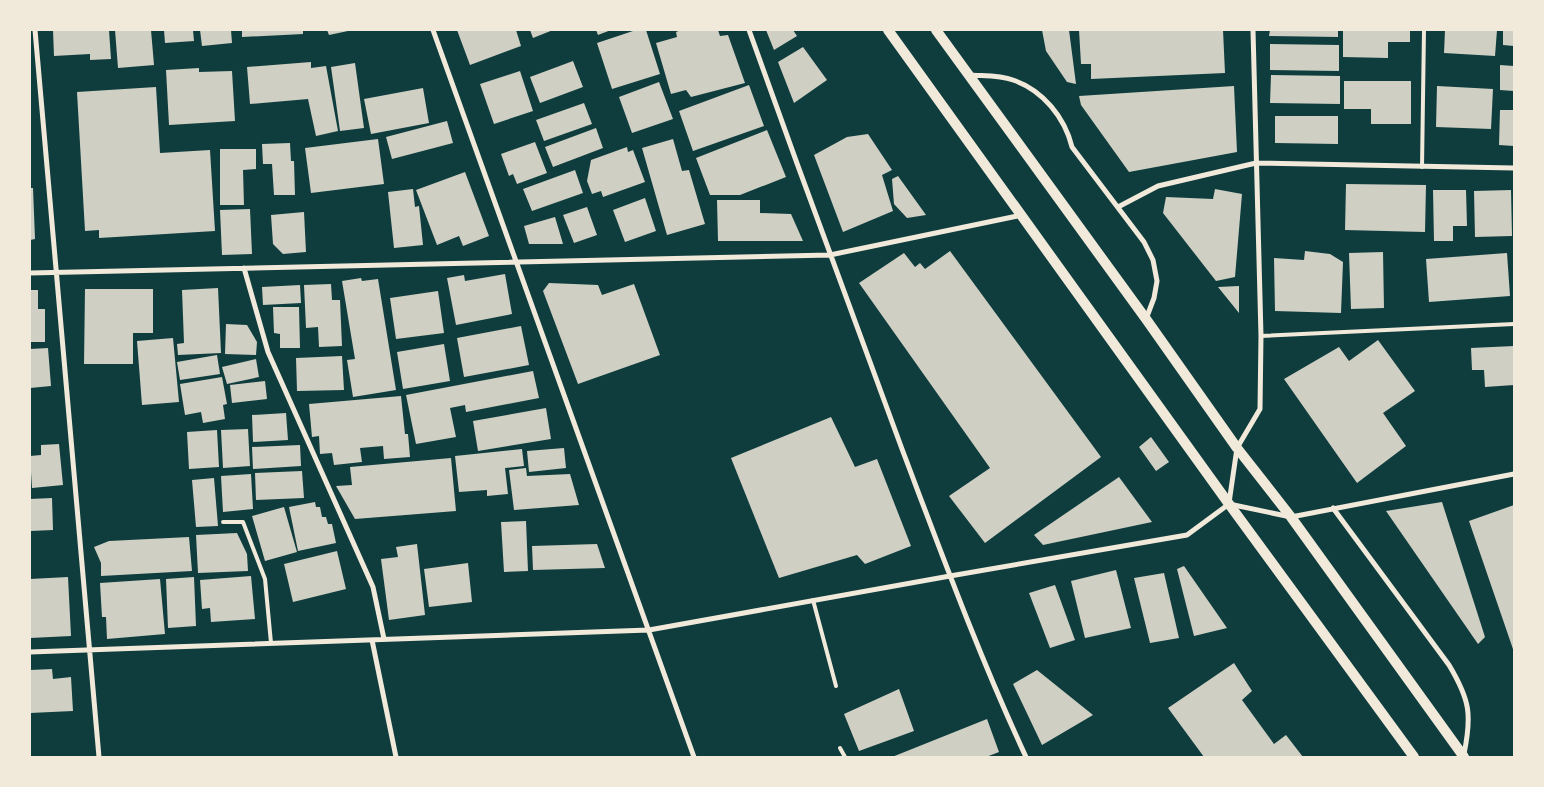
<svg xmlns="http://www.w3.org/2000/svg" width="1544" height="787" font-family="Jost,sans-serif">
	<style>
		.building { fill: #cfcfc3 }
		.lines { fill: none; stroke-linecap: round; stroke-linejoin: round }
		.service { stroke: #f1e9da; stroke-width: 4 }
		.minor { stroke: #f1e9da; stroke-width: 5 }
		.secondary { stroke: #f1e9da; stroke-width: 10 }
	</style>
	<rect width="100%" height="100%" fill="#0f3d3e"/>
	<path class="building" d="M53,30H109L111,59L90,60V54L54,56Z
		M115,30H151L154,65L118,68Z
		M164,30H193L194,41L165,43Z
		M200,30H231L232,43L202,46Z
		M242,30H303V34L242,37Z
		M327,30H348V31L329,35Z
		M457,30H516L521,46L470,65Z
		M530,30H553L533,38Z
		M596,30H611L598,35Z
		M636,30H646L660,74L612,89L597,43Z
		M681,30H718L720,36L728,35L745,83L691,97L686,90L671,94L656,43L677,37L676,32Z
		M766,30H793L797,36L774,50Z
		M1042,30H1069L1076,84L1067,82L1046,51Z
		M1079,30H1223L1225,73L1091,79V64H1081Z
		M1270,30H1338V37L1269,36Z
		M1343,30H1410V42H1388V58L1343,57Z
		M1445,30H1497L1495,56L1444,53Z
		M1503,30H1514V46L1503,45Z
		M1270,44L1339,45V71L1270,70Z
		M803,47L827,80L794,103L778,62Z
		M573,61L583,87L540,103L530,77Z
		M311,62V68L326,66L338,131L316,136L308,99L250,104L247,67Z
		M355,63L364,128L340,131L331,67Z
		M1500,65L1514,66V91L1500,90Z
		M199,68V72L232,71L235,121L169,125L166,70Z
		M520,71L533,111L494,124L480,84Z
		M1271,75L1340,76V104L1270,103Z
		M1344,81H1411V124H1371V109H1344Z
		M659,82L673,119L632,133L619,97Z
		M749,85L764,126L693,151L679,111Z
		M1234,86L1237,152L1129,172L1081,105L1079,96Z
		M1437,86L1493,89L1491,129L1436,127Z
		M156,87L160,153L210,150L215,231L99,238V230L85,231L77,92Z
		M423,88L429,123L371,134L364,99Z
		M584,103L592,124L544,141L536,120Z
		M1500,110H1514V146L1499,145Z
		M1275,116H1338V144L1275,143Z
		M447,121L453,143L392,159L386,137Z
		M596,128L603,148L553,167L545,147Z
		M767,130L786,177L740,195H710L696,158Z
		M868,134L892,170L882,175L893,211L843,232L814,155L847,137Z
		M378,139L384,184L311,193L305,148Z
		M673,139L682,171L689,170L705,224L667,235L642,148Z
		M535,142L547,173L517,184L513,174L509,176L501,154Z
		M290,143L291,161H294L295,195H274L272,164H263L262,144Z
		M627,147L628,152L633,150L645,182L603,197L601,191L592,194L587,181L591,160Z
		M220,149H256V169L243,170L244,205H220Z
		M575,170L583,193L532,211L523,189Z
		M465,172L489,236L463,246L459,236L437,245L416,190Z
		M898,176L926,215L907,218L894,204L892,179Z
		M1346,184L1426,185L1425,232L1345,230Z
		M30,188H33L35,239L30,240Z
		M413,189L415,207L419,206L423,245L394,248L388,192Z
		M1215,189L1242,194L1235,277L1216,281L1163,213L1166,197L1213,199Z
		M1433,190H1466L1467,226H1453V241H1434Z
		M1511,190L1512,236L1475,237L1474,191Z
		M645,198L656,231L625,242L613,210Z
		M717,200H760V213L791,214L803,241H718Z
		M587,207L597,235L574,243L563,215Z
		M250,209L252,254L222,255L220,210Z
		M304,212L306,252L283,254L273,244L271,215Z
		M555,217L563,244H529L524,226Z
		M950,251L1101,457L985,543L949,496L990,468L859,283L904,253L915,267L920,263L925,269Z
		M1305,251L1330,254L1343,262L1341,313L1275,311L1274,258L1304,260Z
		M1383,252L1384,308L1351,309L1349,253Z
		M1507,253L1510,296L1429,302L1426,259Z
		M505,274L512,314L456,325L447,278L464,275L465,281Z
		M361,278L362,281L378,279L396,390L353,397L347,360L355,359L342,281Z
		M549,283L598,285L602,295L634,284L660,355L578,384L543,291Z
		M331,284L332,300H340L342,346L319,347L318,327L306,328L304,285Z
		M300,285L301,303L263,305L262,287Z
		M1239,286V313L1218,287Z
		M218,288L221,353L178,355L177,344L184,343L182,290Z
		M85,289H153V333H133V364H84Z
		M30,290H38V309H45V342H30Z
		M438,291L444,333L396,339L390,298Z
		M273,307H299L300,348H280V334L274,333Z
		M226,324L247,325L257,342L256,355L225,354Z
		M521,326L529,365L464,377L457,338Z
		M173,338L179,402L142,405L137,341Z
		M1378,340L1415,391L1383,413L1406,446L1357,483L1284,379L1339,347L1349,361Z
		M444,344L450,381L403,389L397,352Z
		M1514,346V385L1485,387L1484,370H1472L1471,348Z
		M48,348L51,386L30,388V349Z
		M217,355L220,374L180,380L177,362Z
		M342,356L344,390L297,391L296,358Z
		M256,359L259,377L227,384L222,367Z
		M533,371L539,398L466,412L465,405L450,408L456,437L416,444L406,395Z
		M222,377L227,404L223,405L225,419L203,423L201,412L185,415L180,384Z
		M265,381L267,399L232,403L230,385Z
		M401,396L405,434H408L410,457L384,459L383,446L360,448L362,462L334,465L332,453L320,454L319,436L312,437L309,404Z
		M546,408L551,439L478,451L473,421Z
		M286,413L288,440L253,442L252,415Z
		M831,417L855,467L877,459L911,546L865,564L857,555L779,578L731,458Z
		M248,429L250,466L223,468L221,430Z
		M217,430L219,467L189,469L187,432Z
		M1151,437L1169,462L1156,471L1139,447Z
		M59,444L63,485L32,488L30,456L41,455V445Z
		M300,445L301,466L253,469L252,447Z
		M564,448L566,468L529,472L527,451Z
		M522,449L524,466L505,468L508,494L487,496V490L459,492L455,456Z
		M451,458L456,511L355,519L336,486L352,485L350,467Z
		M526,468L527,476L570,474L579,505L514,510L509,470Z
		M302,471L304,498L256,500L255,473Z
		M251,474L253,509L223,512L221,476Z
		M1119,477L1152,522L1043,545L1034,535Z
		M214,478L218,526L196,527L192,480Z
		M52,498L53,530L30,531V499Z
		M315,502L316,507H320L322,517H326L328,524H332L336,543L298,551L289,507Z
		M1442,502L1485,637L1478,644L1386,511Z
		M1514,505V652L1469,521Z
		M284,507L297,552L265,561L252,516Z
		M526,521L528,571L504,572L501,522Z
		M237,533L247,554L248,571L198,573L196,535Z
		M189,537L192,571L101,576V563L94,547L109,541Z
		M417,544L425,615L389,620L381,559L398,557L396,547Z
		M597,544L605,568L533,570L532,546Z
		M337,551L346,589L293,602L284,564Z
		M468,563L472,602L429,607L424,569Z
		M1184,566L1227,628L1194,636L1177,569Z
		M1116,570L1131,628L1085,638L1071,581Z
		M1164,573L1179,638L1150,643L1134,578Z
		M251,576L255,619L211,622L210,608L202,609L200,580Z
		M68,577L71,636L30,638V579Z
		M194,577L196,626L168,628L166,579Z
		M160,579L165,634L107,639L106,617H102L100,583Z
		M1055,585L1075,640L1050,648L1029,593Z
		M1234,663L1252,691L1242,700L1274,744L1286,735L1303,757H1204L1168,708Z
		M52,669L53,679L71,677L73,711L30,713V670Z
		M1037,670L1093,715L1042,745L1013,684Z
		M899,689L914,731L859,751L844,714Z
		M987,719L999,752L986,757H892Z"/>
	<g class="lines">
		<path class="service" d="M1422,167L1424,30
			M1261,336L1514,324
			M223,522H243L265,579L271,643
			M813,600L836,686
			M840,748L845,757"/>
		<path class="minor" d="M35,30L99,757
			M433,30L694,757
			M749,30C799,170 850,309 902,449C941,552 979,656 1026,757
			M970,75C984,76 1000,75 1013,80C1043,90 1065,118 1072,147L1144,242L1153,260L1157,281L1154,298L1146,319
			M1118,207L1158,186L1256,163L1514,168
			M244,268L268,352L373,587L384,639
			M30,273L830,255L1022,215
			M1229,503L1237,448L1260,409L1261,336L1253,30
			M1333,508L1449,665C1470,700 1472,715 1464,754
			M372,640L396,757
			M30,652L649,630L950,576L1187,535L1229,504L1291,517L1514,474"/>
		<path class="secondary" d="M888,30L1229,504L1414,757
			M936,30L1146,319L1237,448L1291,517L1464,757"/>
	</g>
	<rect width="1544" height="787" fill="none" stroke="#f1e9da" stroke-width="62"/>
</svg>
